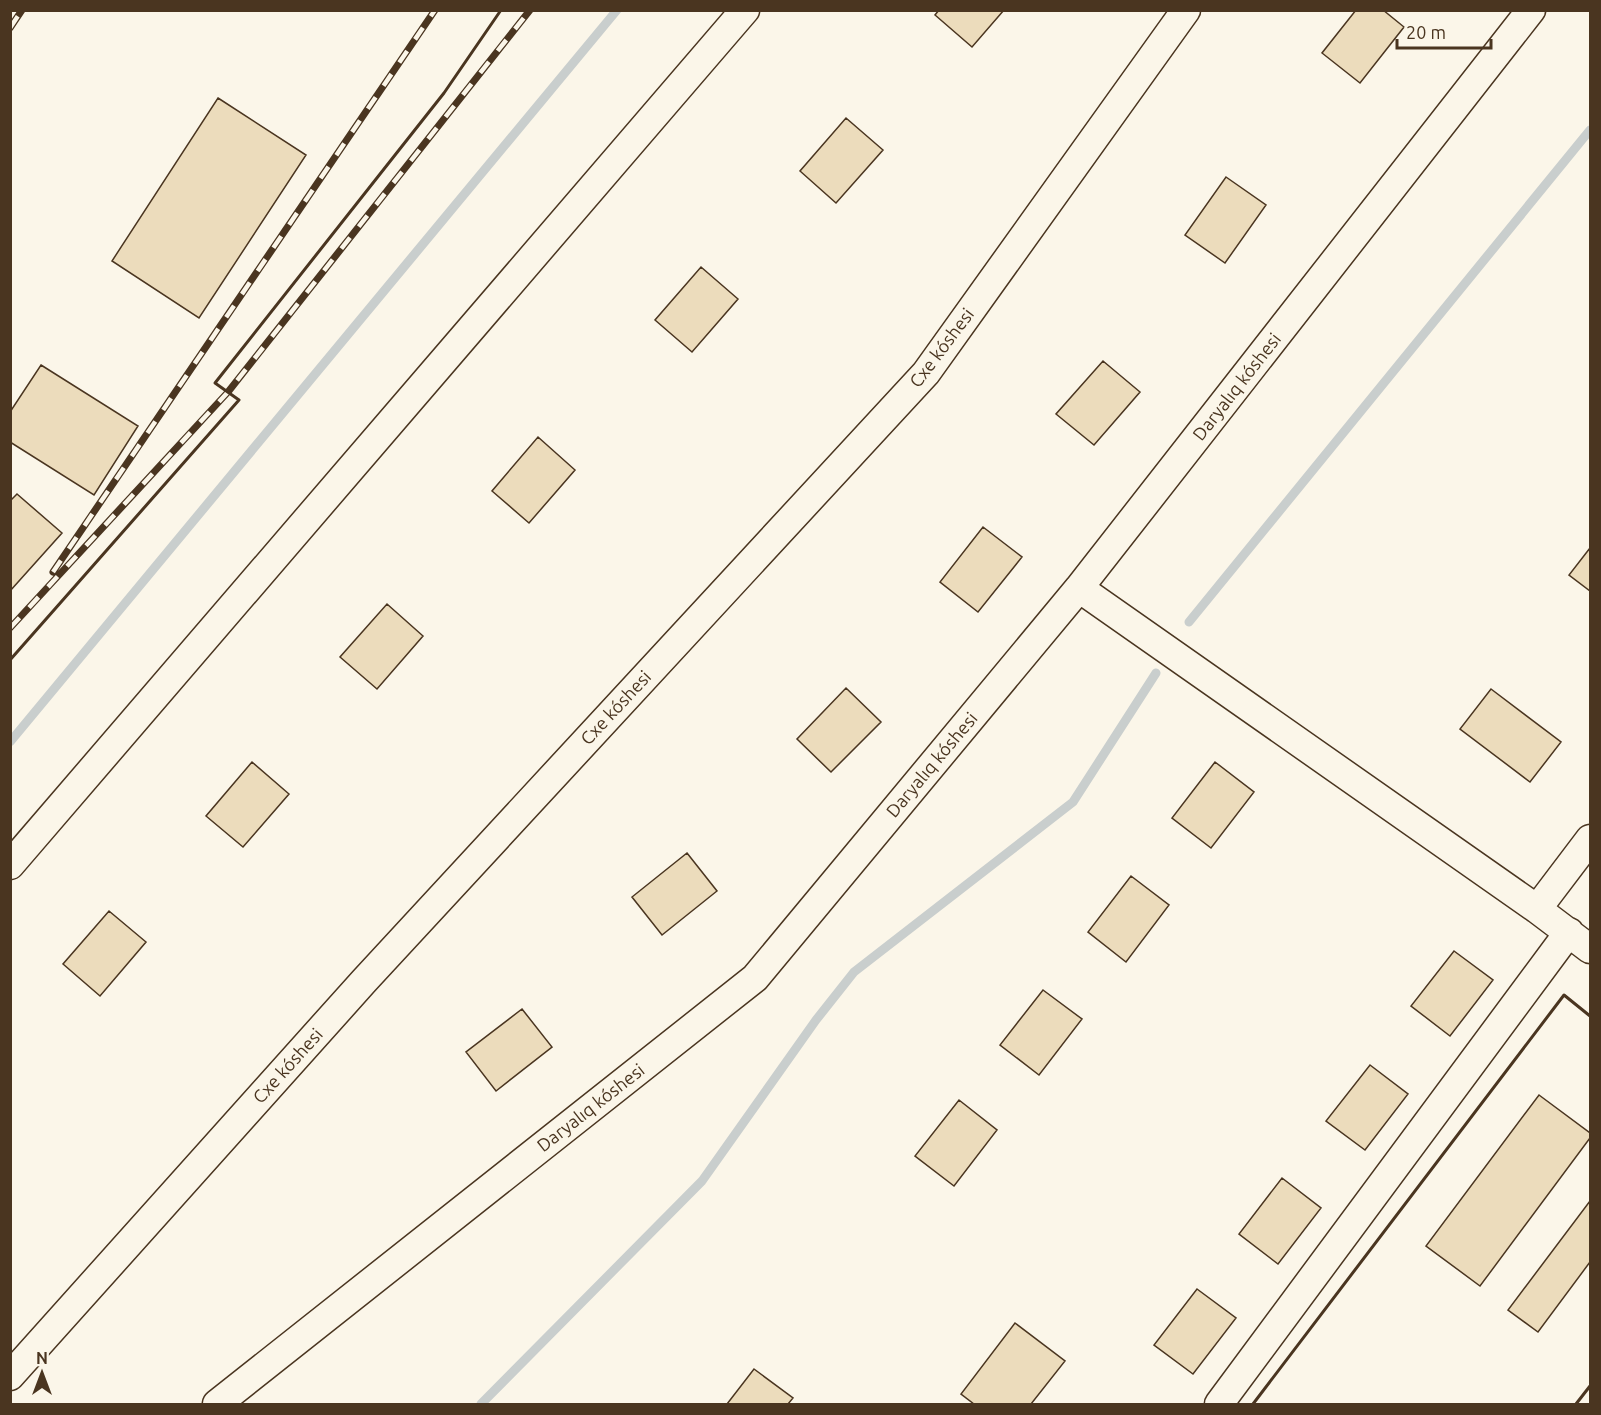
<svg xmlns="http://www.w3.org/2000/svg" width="1601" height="1415" font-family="Ubuntu,sans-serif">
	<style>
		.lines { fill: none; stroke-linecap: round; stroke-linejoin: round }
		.stream { stroke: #c9cecd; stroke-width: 9 }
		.building { fill: #ecdcbc; stroke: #4a3520; stroke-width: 1.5 }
		.street-casing { stroke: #4a3520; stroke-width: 31 }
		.street { stroke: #fbf6e9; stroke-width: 28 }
		.rail-casing { stroke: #4a3520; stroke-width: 7 }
		.rail { stroke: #fbf6e9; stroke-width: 4.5; stroke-dasharray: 14; stroke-linecap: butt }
		.wall { stroke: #4a3520; stroke-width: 3 }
		.labels { text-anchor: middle; stroke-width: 4.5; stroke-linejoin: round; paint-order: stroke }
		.street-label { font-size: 18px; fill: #4a3520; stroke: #fbf6e9 }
	</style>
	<rect width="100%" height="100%" fill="#fbf6e9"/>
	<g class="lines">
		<path class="stream" d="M1189,622L1590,130
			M10,742L617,10
			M481,1404L702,1181L816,1020L854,972L1073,802L1156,673"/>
	</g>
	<path class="building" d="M939,10H1004L972,47L935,15Z
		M1356,10H1383L1404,27L1360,83L1322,53Z
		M218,98L306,155L199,318L112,261Z
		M846,118L883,150L836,203L800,171Z
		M1226,177L1266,205L1225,263L1185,235Z
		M701,267L738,299L692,352L655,320Z
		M1103,361L1140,392L1094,445L1056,414Z
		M41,365L138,426L94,495L10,442V412Z
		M538,437L575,470L529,523L492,491Z
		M17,494L62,533L10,591V501Z
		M983,527L1022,557L978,612L940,582Z
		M1590,548V591L1569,575Z
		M387,604L423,636L377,689L340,657Z
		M846,688L881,722L831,772L797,739Z
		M1491,689L1561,742L1530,782L1460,729Z
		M252,762L289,794L243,847L206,816Z
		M1215,762L1254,792L1211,848L1172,818Z
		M687,853L717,891L662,935L632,897Z
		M1131,876L1169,905L1126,962L1088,932Z
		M109,911L146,942L100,996L63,964Z
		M1454,951L1493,980L1450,1036L1411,1006Z
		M1043,990L1082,1019L1039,1075L1000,1045Z
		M522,1009L552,1047L496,1091L466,1052Z
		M1370,1065L1408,1094L1365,1150L1326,1121Z
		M1539,1095L1590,1133V1138L1480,1286L1426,1246Z
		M959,1100L997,1130L954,1186L915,1156Z
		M1282,1178L1321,1208L1278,1264L1239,1234Z
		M1590,1201V1262L1538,1332L1508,1310Z
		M1197,1289L1236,1318L1193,1374L1154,1345Z
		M1015,1323L1065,1361L1031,1404H974L961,1394Z
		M754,1369L793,1398L788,1404H727Z"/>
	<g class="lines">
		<g class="street-casing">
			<path id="street" d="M1079,588L1537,909L1590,949
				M10,865L745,10
				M1537,909L1590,839
				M10,1376L364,981L926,373L1186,10
				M217,1404L755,978L1079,588L1531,10
				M1219,1404L1569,932"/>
		</g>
		<use href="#street" class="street"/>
		<g class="rail-casing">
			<path id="rail" d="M10,28L22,10
				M53,572L435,10
				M10,628L228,392L530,10"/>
		</g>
		<use href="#rail" class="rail"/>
		<path class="wall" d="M10,660L239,400L215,383L444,93L501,10
			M1253,1404L1564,995L1590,1016
			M1576,1404L1590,1386"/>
	</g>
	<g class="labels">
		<g class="street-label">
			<text transform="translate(942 348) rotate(-53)" y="6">Cxe kóshesi</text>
			<text transform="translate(1237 387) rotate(-52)" y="6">Daryalıq kóshesi</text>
			<text transform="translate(616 708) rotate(-47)" y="6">Cxe kóshesi</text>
			<text transform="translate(932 765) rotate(-50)" y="6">Daryalıq kóshesi</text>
			<text transform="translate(288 1066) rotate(-48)" y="6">Cxe kóshesi</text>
			<text transform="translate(591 1108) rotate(-38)" y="6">Daryalıq kóshesi</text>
		</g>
	</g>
	<rect width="1601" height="1415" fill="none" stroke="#4a3520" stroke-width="24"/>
	<g transform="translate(42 1373)" stroke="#fbf6e9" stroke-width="4.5" paint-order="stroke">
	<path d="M0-4.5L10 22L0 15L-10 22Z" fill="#4a3520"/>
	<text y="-9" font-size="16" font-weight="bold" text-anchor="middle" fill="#4a3520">N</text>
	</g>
	<path d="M1397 39v9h94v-9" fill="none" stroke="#4a3520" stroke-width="3"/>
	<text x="1406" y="39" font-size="18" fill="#4a3520" stroke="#fbf6e9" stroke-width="4.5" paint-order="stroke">20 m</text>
</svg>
